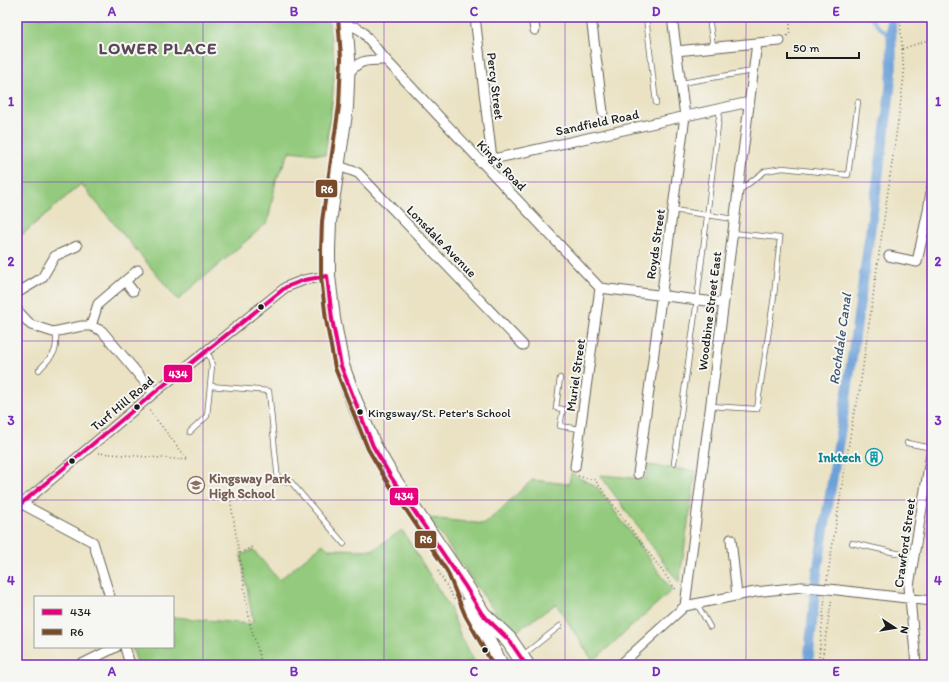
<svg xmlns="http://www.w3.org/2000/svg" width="949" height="682" font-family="Itim,sans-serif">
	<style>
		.green { fill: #93ca7d; stroke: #58734c }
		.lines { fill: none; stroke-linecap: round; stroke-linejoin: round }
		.stream { stroke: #6ca0d8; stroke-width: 3 }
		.canal { stroke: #6ca0d8; stroke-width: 10 }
		.lane-casing { stroke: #646156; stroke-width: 6 }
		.street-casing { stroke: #646156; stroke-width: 11 }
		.highway-casing { stroke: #646156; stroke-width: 18 }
		.path { stroke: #646156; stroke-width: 1.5; stroke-dasharray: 1 3; stroke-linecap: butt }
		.lane { stroke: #fff; stroke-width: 4.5 }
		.street { stroke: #fff; stroke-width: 9 }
		.highway { stroke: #fff; stroke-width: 16 }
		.street-bridge-casing { stroke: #646156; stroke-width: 11; stroke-linecap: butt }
		.street-bridge { stroke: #fff; stroke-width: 9 }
		.bus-1-casing { stroke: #f6f6f2; stroke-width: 7 }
		.bus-2-casing { stroke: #f6f6f2; stroke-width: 7 }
		.bus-1 { stroke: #e5007d; stroke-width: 4 }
		.bus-2 { stroke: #7a4b2a; stroke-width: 4 }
		.grid { fill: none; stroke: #7b2cbf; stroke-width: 1; stroke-opacity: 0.55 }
		.bus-dot { fill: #1c1c1c; stroke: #f6f6f2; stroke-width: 1.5 }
		.labels { text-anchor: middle; stroke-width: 4; stroke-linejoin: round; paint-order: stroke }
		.bus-label { font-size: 12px; fill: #1c1c1c; stroke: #f6f6f2; text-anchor: start }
		.street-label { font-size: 13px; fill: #1c1c1c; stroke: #f6f6f2 }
		.culture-label { font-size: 13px; font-weight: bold; fill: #0d838f; stroke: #f6f6f2; text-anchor: end }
		.education-label { font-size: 13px; font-weight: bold; fill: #785e54; stroke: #f6f6f2; text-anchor: start }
		.water-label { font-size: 14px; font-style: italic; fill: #405771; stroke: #f6f6f2 }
		.district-label { font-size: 17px; font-weight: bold; letter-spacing: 1px; fill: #5b475a; stroke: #f6f6f2 }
		.line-badge { stroke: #f6f6f2; stroke-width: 1.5 }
		.badge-label { font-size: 11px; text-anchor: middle; font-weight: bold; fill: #fff }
		.neatline { fill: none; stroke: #7b2cbf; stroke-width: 1.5 }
		.grid-label { font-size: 13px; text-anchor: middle; font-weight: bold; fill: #7b2cbf }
	</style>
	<rect width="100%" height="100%" fill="#f6f6f2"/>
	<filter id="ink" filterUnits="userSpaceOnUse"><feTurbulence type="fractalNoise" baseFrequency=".025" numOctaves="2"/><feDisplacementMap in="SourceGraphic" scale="8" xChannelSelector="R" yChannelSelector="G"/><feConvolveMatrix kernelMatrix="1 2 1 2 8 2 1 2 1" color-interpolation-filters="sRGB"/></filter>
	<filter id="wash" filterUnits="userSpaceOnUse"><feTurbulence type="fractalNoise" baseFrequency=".012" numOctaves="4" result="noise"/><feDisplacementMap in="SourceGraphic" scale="16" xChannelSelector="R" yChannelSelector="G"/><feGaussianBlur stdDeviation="0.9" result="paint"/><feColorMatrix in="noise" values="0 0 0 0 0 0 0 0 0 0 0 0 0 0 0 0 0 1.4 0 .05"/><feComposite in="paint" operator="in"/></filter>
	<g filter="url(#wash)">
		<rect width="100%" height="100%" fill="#eae2c3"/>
		<path class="green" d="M17,17H328L335,65L332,103L325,155L290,151L276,180L268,222L178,300L81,184L17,239Z
			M648,465L696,471L679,583L600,475L646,479Z
			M571,473L598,488L672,590L593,661L556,604L511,635L429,518L485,524L532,480L569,484Z
			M402,530L450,608L461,637L474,660L462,665H138L132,647H173V617L250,624L253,621L241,555L253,550L279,580L323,544L328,549L373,550Z"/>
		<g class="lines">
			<path class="stream" d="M870,17L876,25L891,37"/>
			<path class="canal" d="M808,665L817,572L847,392L887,115L892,72L891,17"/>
		</g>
	</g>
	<g filter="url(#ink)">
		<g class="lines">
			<g class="lane-casing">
				<path id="lane" d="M646,17L656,103
					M709,17L713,46
					M681,83L753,71
					M739,191L765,171L783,168L848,175L858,102
					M673,210L734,219
					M39,370C54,353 57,355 56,332
					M560,378L556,408L563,409L560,426L580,429
					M210,386L269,391L278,481L291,482L344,544
					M710,406L757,409L774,296L780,238L733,233
					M190,432L207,416L212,366L210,357L205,352
					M907,443L932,448
					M674,463L697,300L720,109
					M852,543L914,557
					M697,604L710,627
					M523,655L560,626"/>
			</g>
			<g class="street-casing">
				<path id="street" d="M475,17L492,159
					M533,17L535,30
					M591,17L603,112
					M346,27H355L362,31L386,60L600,288
					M676,51L757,43
					M347,75C360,59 366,60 386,60
					M480,162L749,102
					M336,165L358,173L523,345
					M889,256L917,262L928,211L932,185
					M125,281L133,291
					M600,288L723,303
					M17,293L42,278L55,256L77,246
					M17,310L31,325L53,332L82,326H91L102,331L154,393
					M91,326L98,304L138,270
					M575,467L600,288
					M638,474L685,116L672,17
					M22,504L93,542L110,597
					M17,507L22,504L154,393L286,287L304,280L327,276
					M731,539L737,596
					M829,589L932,601
					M685,606L757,43L780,41
					M125,647L130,665
					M80,665L116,647
					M620,665L685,606L755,592L801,587
					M916,665L909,586L932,448"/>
			</g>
			<g class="highway-casing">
				<path id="highway" d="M344,17L347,58L345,107L328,222L327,249V276L332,319L341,366L354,401L373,446L391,477L465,586L482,614L509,640L526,665
					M468,606L500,665"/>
			</g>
			<path class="path" d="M787,36L790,32V17
				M902,49L928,40H932
				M98,453L188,460L149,410
				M578,476L595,480L677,591
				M230,497L250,624L262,665
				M240,553L254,546
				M438,571L456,602
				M827,580L853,418L859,394L900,107L904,76L900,17
				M818,665L825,597
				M821,665L832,598"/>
			<use href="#lane" class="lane"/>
			<use href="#street" class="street"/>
			<use href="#highway" class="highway"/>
			<g class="street-bridge-casing">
				<path id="street-bridge" d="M801,587L829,589"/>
			</g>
			<use href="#street-bridge" class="street-bridge"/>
			<g class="bus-1-casing">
				<path id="bus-1" d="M17,507L154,393L286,287L304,280L327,276L332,319L341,366L373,446L391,477L465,586L482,614L509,640L526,665"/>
			</g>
			<g class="bus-2-casing">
				<path id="bus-2" d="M338,17L341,58L339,106L322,221L321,249V277L326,320L335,368L368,449L386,480L447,571L465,615L493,665"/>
			</g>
			<use href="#bus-1" class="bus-1"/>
			<use href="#bus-2" class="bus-2"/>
		</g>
	</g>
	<path class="grid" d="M203,17V665M384,17V665M565,17V665M746,17V665M17,182H932M17,341H932M17,500H932"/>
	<defs>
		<g id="building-ring" transform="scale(0.9)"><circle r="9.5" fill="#f6f6f2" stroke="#0f9aa8" stroke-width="1.5"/><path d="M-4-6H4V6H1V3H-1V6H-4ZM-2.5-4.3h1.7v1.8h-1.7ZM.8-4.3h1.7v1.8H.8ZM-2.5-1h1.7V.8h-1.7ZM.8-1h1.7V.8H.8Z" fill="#0f9aa8"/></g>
		<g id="school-ring" transform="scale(0.9)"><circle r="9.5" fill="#f6f6f2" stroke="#8d6e63" stroke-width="1.5"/><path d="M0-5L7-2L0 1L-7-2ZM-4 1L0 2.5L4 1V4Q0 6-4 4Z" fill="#8d6e63"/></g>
	</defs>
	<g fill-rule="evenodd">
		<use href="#building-ring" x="874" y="457"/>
		<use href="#school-ring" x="196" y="485"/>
	</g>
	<g class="bus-dot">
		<circle cx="261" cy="307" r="3.5"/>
		<circle cx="137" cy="407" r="3.5"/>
		<circle cx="360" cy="412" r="3.5"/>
		<circle cx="72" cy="461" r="3.5"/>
		<circle cx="485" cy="650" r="3.5"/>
	</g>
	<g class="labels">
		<g class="bus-label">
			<text x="368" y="417">Kingsway/St. Peter's School</text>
		</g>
		<g class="street-label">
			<text transform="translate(496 86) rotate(83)" y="5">Percy Street</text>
			<text transform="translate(597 122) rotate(-12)" y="5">Sandfield Road</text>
			<text transform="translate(502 165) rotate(46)" y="5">King's Road</text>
			<text transform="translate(442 241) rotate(46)" y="5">Lonsdale Avenue</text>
			<text transform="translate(655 244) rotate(-82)" y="5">Royds Street</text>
			<text transform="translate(709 311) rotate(-83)" y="5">Woodbine Street East</text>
			<text transform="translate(575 375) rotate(-82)" y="5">Muriel Street</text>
			<text transform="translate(122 403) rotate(-40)" y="5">Turf Hill Road</text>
			<text transform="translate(904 543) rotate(-82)" y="5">Crawford Street</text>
		</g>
		<g class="culture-label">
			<text x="861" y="462">Inktech</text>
		</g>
		<g class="education-label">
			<text x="209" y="483">Kingsway Park<tspan x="209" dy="15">High School</tspan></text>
		</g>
		<g class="water-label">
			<text transform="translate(840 339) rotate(-82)" y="5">Rochdale Canal</text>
		</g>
		<g class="district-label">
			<text x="158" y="54">LOWER PLACE</text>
		</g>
	</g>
	<g class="line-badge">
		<rect x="315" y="179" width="23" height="19" rx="4" fill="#7a4b2a"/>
		<rect x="163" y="364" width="30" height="19" rx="4" fill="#e5007d"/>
		<rect x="389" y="487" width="30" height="19" rx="4" fill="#e5007d"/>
		<rect x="414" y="530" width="23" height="19" rx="4" fill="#7a4b2a"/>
	</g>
	<g class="badge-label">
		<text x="327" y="193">R6</text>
		<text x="178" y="378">434</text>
		<text x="404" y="500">434</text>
		<text x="426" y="543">R6</text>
	</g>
	<rect width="949" height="682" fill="none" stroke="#f6f6f2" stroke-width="44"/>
	<rect x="34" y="596" width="140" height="52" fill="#f6f6f2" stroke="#9f9f9c"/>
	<rect x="42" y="609" width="20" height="6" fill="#e5007d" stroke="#9f9f9c"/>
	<text x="70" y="616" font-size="12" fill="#1c1c1c">434</text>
	<rect x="42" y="629" width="20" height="6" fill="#7a4b2a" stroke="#9f9f9c"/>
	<text x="70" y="636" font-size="12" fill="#1c1c1c">R6</text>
	<g transform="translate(895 628) rotate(102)" stroke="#f6f6f2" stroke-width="3" paint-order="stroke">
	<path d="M0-3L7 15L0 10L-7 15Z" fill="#1c1c1c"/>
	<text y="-6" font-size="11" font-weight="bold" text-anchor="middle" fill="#1c1c1c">N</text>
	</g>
	<path d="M787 52v6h72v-6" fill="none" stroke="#1c1c1c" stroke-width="2"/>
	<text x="793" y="52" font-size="12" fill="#1c1c1c" stroke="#f6f6f2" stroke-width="3" paint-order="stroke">50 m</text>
	<rect x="22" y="22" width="905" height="638" class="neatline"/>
	<g class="grid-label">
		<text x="112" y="16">A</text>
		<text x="294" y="16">B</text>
		<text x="474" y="16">C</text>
		<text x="656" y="16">D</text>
		<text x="836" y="16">E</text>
		<text x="11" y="106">1</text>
		<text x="938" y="106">1</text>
		<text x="11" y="266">2</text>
		<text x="938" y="266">2</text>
		<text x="11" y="425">3</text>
		<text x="938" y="425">3</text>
		<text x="11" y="585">4</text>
		<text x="938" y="585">4</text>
		<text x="112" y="676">A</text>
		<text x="294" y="676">B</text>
		<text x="474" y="676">C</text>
		<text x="656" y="676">D</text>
		<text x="836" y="676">E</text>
	</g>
</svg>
